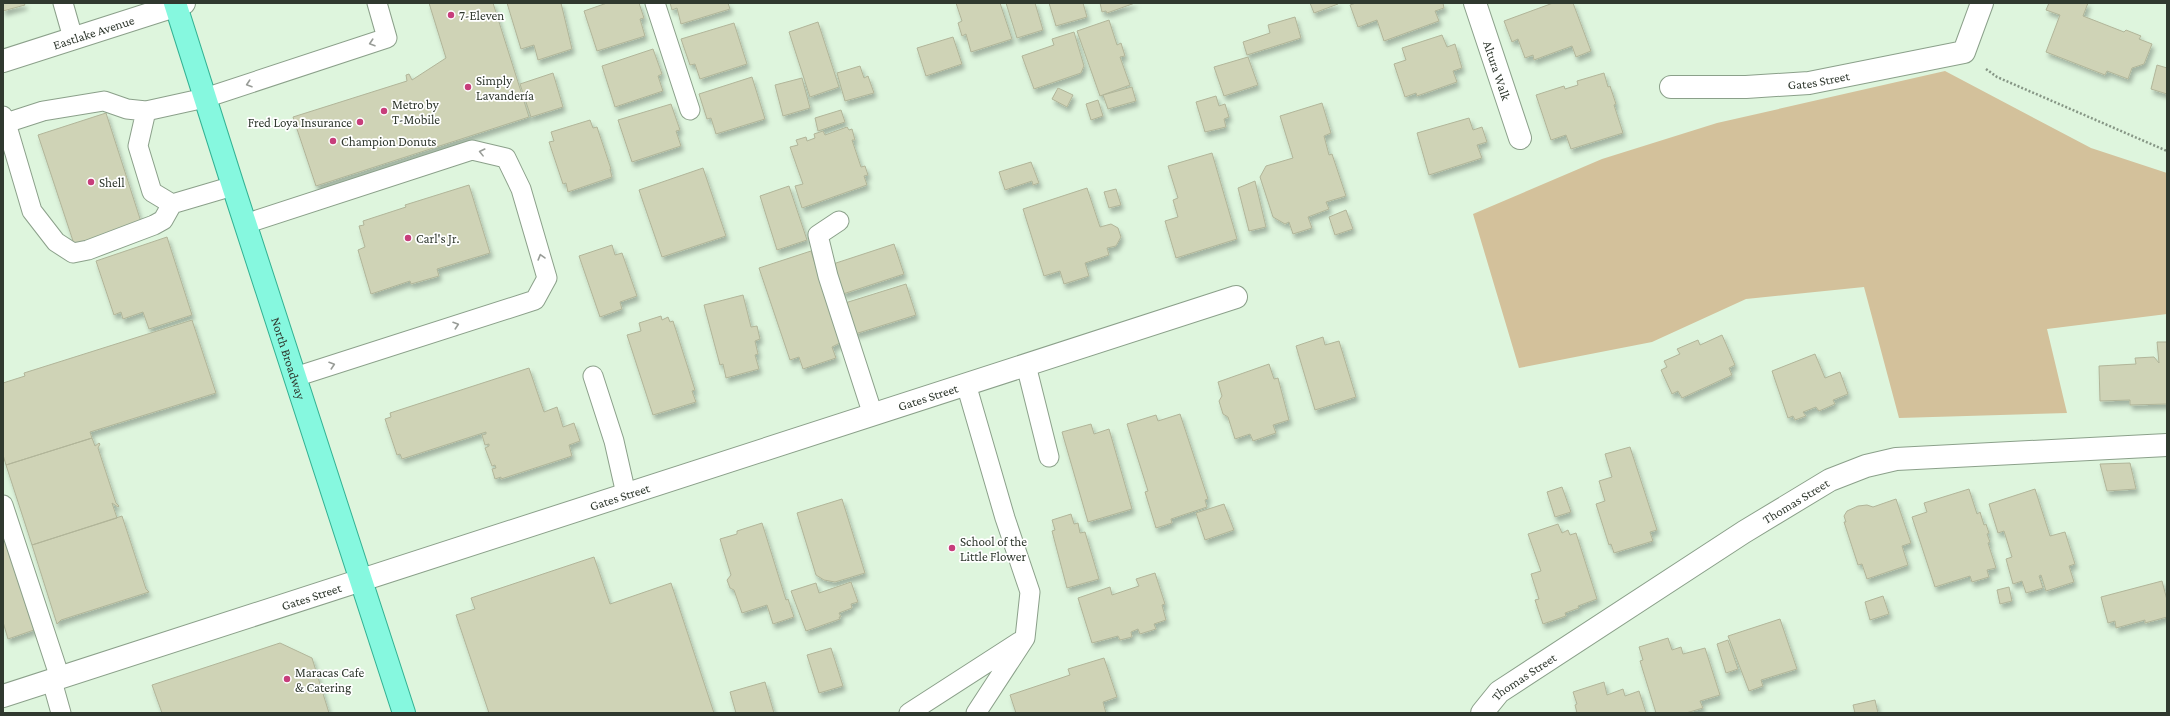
<svg xmlns="http://www.w3.org/2000/svg" width="2170" height="716" font-family="'Crimson Pro',serif">
	<style>
		.green { fill: #d3c19b }
		.building { fill: #cfd3b6; stroke: #b1b599; filter: url(#shadow) }
		.lines { fill: none; stroke-linecap: round; stroke-linejoin: round }
		.service-casing { stroke: #8ba08a; stroke-width: 21 }
		.minor-casing { stroke: #8ba08a; stroke-width: 24 }
		.primary-casing { stroke: #33b293; stroke-width: 24 }
		.path { stroke: #869685; stroke-width: 2.5; stroke-dasharray: 2 2; stroke-linecap: butt }
		.service { stroke: #fff; stroke-width: 19 }
		.minor { stroke: #fff; stroke-width: 22 }
		.primary { stroke: #86f8df; stroke-width: 22 }
		.oneway { stroke: #989c97 }
		.poi-dot { fill: #c73e7b; stroke: #fff; stroke-width: 1.5 }
		.labels { text-anchor: middle; stroke-width: 3.5; stroke-linejoin: round; paint-order: stroke }
		.poi-label { font-size: 13px; fill: #30392f; stroke: #fff; text-anchor: start }
		.street-label { font-size: 13px; fill: #30392f; stroke: #fff }
	</style>
	<defs>
		<filter id="shadow"><feDropShadow dx="2.5" dy="4.5" stdDeviation="2" flood-color="#0004"/></filter>
	</defs>
	<rect width="100%" height="100%" fill="#def5dd"/>
	<path class="green" d="M1945,71L2091,148L2167,173V314L2047,329L2067,413L1899,418L1864,287L1746,299L1652,342L1519,368L1473,214L1602,159L1717,123Z"/>
	<path class="building" d="M3,3H24L25,5L3,11Z
		M429,3H493L529,117L316,186L293,117L407,81L406,75L409,74L412,80L446,58Z
		M507,3H561L572,49L538,60L534,45L521,49Z
		M607,3H639L644,18L640,19L645,36L597,51L584,11Z
		M670,3H728L730,9L681,24L677,8L672,10Z
		M956,3H1000L1012,39L971,52L966,34L962,36L958,23L962,21Z
		M1006,3H1035L1043,30L1017,38Z
		M1049,3H1083L1087,17L1056,26Z
		M1100,3H1135L1107,13L1106,11L1102,12Z
		M1310,3H1338V4L1314,13Z
		M1356,3H1443L1444,8L1435,11L1439,21L1384,41L1377,20L1358,27L1350,5Z
		M1553,3H1573L1591,51L1576,57L1572,46L1534,60L1533,55L1525,58L1518,39L1512,42L1504,21Z
		M2049,3H2088L2083,16L2124,32L2126,30L2141,36L2139,39L2152,44L2144,64L2132,68L2128,79L2107,71L2105,75L2046,52L2060,15L2046,10Z
		M1295,17L1301,38L1247,55L1243,42L1270,33L1268,25Z
		M1109,20L1117,45L1121,43L1125,56L1120,57L1130,85L1100,96L1077,31Z
		M818,22L839,87L810,97L789,32Z
		M734,23L747,64L700,79L695,64L690,65L681,39Z
		M1074,32L1084,66L1081,73L1034,89L1022,56L1054,45L1052,39Z
		M1442,35L1447,47L1455,44L1462,68L1453,71L1457,82L1417,96L1416,93L1405,97L1394,64L1406,60L1402,48Z
		M953,37L962,64L926,76L917,48Z
		M653,49L662,74L658,76L663,91L615,107L602,66Z
		M1248,57L1258,85L1224,96L1214,67Z
		M2157,65L2167,68V94L2151,89Z
		M860,66L864,78L868,76L874,93L845,101L837,73Z
		M553,73L563,107L531,117L520,84Z
		M1604,73L1608,87L1610,86L1616,104L1614,105L1623,133L1571,149L1566,135L1551,140L1536,95L1564,86L1565,89L1578,85L1577,81Z
		M752,77L765,119L716,134L711,118L707,119L699,94Z
		M802,78L810,108L783,116L775,85Z
		M1132,87L1136,101L1108,109L1103,95Z
		M1058,88L1073,95L1067,107L1052,99Z
		M1216,96L1219,106L1225,104L1229,117L1224,119L1226,127L1205,132L1196,102Z
		M1098,100L1103,116L1091,120L1086,104Z
		M1322,103L1331,133L1324,136L1329,155L1332,154L1346,196L1326,202L1329,209L1308,217L1312,228L1293,234L1289,222L1285,224L1273,217L1260,177L1266,166L1293,158L1280,116Z
		M671,104L680,130L676,131L681,146L632,162L618,120Z
		M841,110L845,122L818,131L815,118Z
		M106,113L142,225L75,247L38,135Z
		M1469,118L1473,130L1482,127L1487,142L1477,145L1482,158L1429,175L1417,133Z
		M590,120L593,128L597,127L611,169H610L612,177L568,192L566,183L563,184L549,142L554,141L551,132Z
		M847,127L849,130L852,129L855,140H852L861,167L865,166L868,175L864,176L867,185L802,208L795,186L803,184L790,147L798,145L796,140L806,137L807,141L815,138L814,134L823,131L825,135Z
		M1212,153L1237,239L1176,258L1165,221L1178,217L1173,200L1178,198L1168,166Z
		M1031,162L1039,183L1033,185L1032,181L1005,190L999,172Z
		M703,168L726,236L662,257L639,190Z
		M1255,181L1266,227L1249,231L1238,188Z
		M469,185L490,253L437,269L439,276L411,284L410,281L371,294L358,250L365,247L359,226L364,225L363,221L406,207L405,205Z
		M789,186L807,240L777,250L760,196Z
		M1087,188L1100,227L1111,224L1118,228L1121,237L1116,246L1107,248L1109,255L1085,263L1089,276L1064,284L1060,271L1044,276L1023,209Z
		M1116,189L1121,205L1109,208L1104,192Z
		M1346,210L1353,229L1335,235L1329,217Z
		M167,237L192,315L149,329L143,312L123,319L121,312L114,315L96,261Z
		M894,244L904,274L843,294L833,264Z
		M612,245L615,255L622,253L637,296L620,302L622,309L600,317L579,256Z
		M811,251L840,343L832,347L836,358L803,369L799,357L790,360L759,268Z
		M906,284L916,315L855,334L845,303Z
		M743,295L751,327L757,326L760,339L755,341L758,354L755,355L759,369L726,378L723,364L720,365L704,305Z
		M661,316L662,320L668,317L670,322L673,321L695,390L692,391L696,402L653,415L627,335L641,331L639,323Z
		M192,320L216,393L90,432L92,438L6,465L3,455V383L25,376L24,373Z
		M1722,335L1735,365L1729,368L1732,375L1682,398L1678,391L1672,394L1661,370L1667,367L1664,361L1680,354L1677,349L1698,340L1700,345Z
		M1323,337L1325,345L1339,341L1356,397L1315,410L1296,346Z
		M2157,342H2167V404L2130,405V400L2100,401L2099,366L2136,364L2135,358L2154,357L2159,363Z
		M1815,354L1825,378L1840,372L1848,394L1833,400L1835,404L1819,411L1816,407L1803,412L1806,416L1795,420L1793,416L1788,418L1772,371Z
		M1269,364L1274,379L1278,378L1289,420L1273,425L1276,433L1253,441L1250,434L1235,439L1228,417L1223,414L1219,401L1222,396L1218,382Z
		M529,368L544,412L557,407L563,427L574,423L580,441L569,445L572,456L501,479V477L495,479L492,469L496,468L495,465L492,466L485,448L489,446V444L485,445L482,435L486,434V432L402,459L400,454L397,455L385,419L391,417L390,413Z
		M1180,414L1208,499L1205,500L1207,507L1171,519L1172,523L1156,528L1145,492L1148,491L1127,424L1156,415L1158,421Z
		M1091,424L1094,434L1109,429L1132,509L1088,522L1062,432Z
		M92,438L95,446L99,443L100,444L98,448L116,503L119,506L118,507L112,503L117,518L32,545L6,465Z
		M1630,447L1657,530L1650,532L1653,541L1614,553L1611,544L1609,545L1596,504L1605,501L1599,481L1612,477L1605,454Z
		M2130,463L2136,489L2107,491L2100,464Z
		M1562,487L1571,512L1555,517L1547,492Z
		M1969,489L1977,514L1980,512L1984,525L1986,524L1989,533L1987,534L1990,542L1988,543L1996,568L1987,570L1989,577L1972,582L1970,576L1935,587L1912,517L1927,512L1924,503Z
		M2035,489L2050,536L2065,532L2075,564L2069,566L2074,582L2046,591L2041,575L2039,576L2043,588L2026,593L2022,581L2013,584L2006,559L2012,557L2004,531L1998,533L1989,504Z
		M842,499L865,573L835,582L824,580L816,575L797,513Z
		M1896,499L1911,543L1902,546L1908,565L1867,579L1862,564L1858,565L1844,522H1846L1844,516L1847,511L1858,506L1867,505L1873,507Z
		M1224,504L1234,530L1205,540L1196,513Z
		M1071,514L1074,524L1078,523L1080,533L1085,532L1099,579L1067,588L1052,531L1055,530L1052,520Z
		M122,516L146,589L149,592L61,620L57,624L32,545Z
		M762,523L786,600L788,599L794,617L773,624L767,605L742,613L734,590L730,588L727,580L731,575L720,539L737,534V531Z
		M1558,524L1562,533L1568,530L1570,535L1576,533L1597,599L1578,606L1579,608L1565,613L1566,616L1543,624L1535,600L1539,599L1531,574L1541,571L1528,534Z
		M3,535L34,630L8,639L3,622Z
		M594,557L610,604L671,583L714,713H489L456,615L475,609L471,598Z
		M1155,573L1165,604L1162,605L1166,620L1154,624L1156,629L1140,634L1138,629L1131,632L1132,637L1120,640L1118,636L1092,643L1078,598L1110,587L1112,595L1139,586L1136,579Z
		M2162,581L2167,600V617L2145,623V620L2116,628L2115,621L2108,623L2101,597Z
		M851,582L858,602L851,604L852,608L839,613L841,617H839L840,619L806,631L791,591L816,583L819,593Z
		M2009,587L2012,601L2000,604L1997,590Z
		M1883,596L1889,614L1870,620L1865,602Z
		M1780,619L1797,669L1761,680L1763,686L1749,691L1728,636Z
		M1668,638L1672,650L1681,647L1683,654L1705,648L1720,695L1700,701L1703,708L1686,713H1656L1640,661L1643,660L1639,647Z
		M1728,640L1738,669L1726,673L1717,644Z
		M280,643L312,658L329,713H162L152,685Z
		M831,648L843,686L819,693L807,655Z
		M1104,658L1117,697L1103,702L1106,713H1016L1010,695L1070,675L1068,669Z
		M765,682L774,713H736L730,692Z
		M1604,682L1607,695L1623,689L1625,696L1639,691L1646,713H1577L1575,705L1577,704L1573,692Z
		M1875,700L1878,713H1855L1853,705Z"/>
	<g class="lines">
		<g class="service-casing">
			<path id="service" d="M63,3L73,38
				M655,3L690,110
				M3,116L6,123L43,111L104,101L127,109L146,111
				M6,123L32,211L56,242L73,253L88,250L154,225L163,220L172,204
				M233,186L172,204L152,192L138,146L146,111L205,98L387,38L377,3
				M839,221L818,235L828,276L873,415
				M245,224L472,150L506,158L521,189L547,278L535,300L295,377
				M1026,365L1049,457
				M593,376L614,441L626,494
				M966,384L1005,518L1030,592L1025,638L976,713
				M3,505L60,678
				M52,681L61,713
				M909,713L1019,642"/>
		</g>
		<g class="minor-casing">
			<g id="minor">
				<path id="s1" d="M1475,3L1520,138"/>
				<path id="s2" d="M3,61L184,3"/>
				<path id="s3" d="M1671,87H1746L1809,83L1964,52L1982,3"/>
				<path id="s4" d="M3,696L1236,297"/>
				<path id="s5" d="M1482,713L1499,692L1744,532L1830,480L1866,466L1896,459L2167,445"/>
			</g>
		</g>
		<g class="primary-casing">
			<g id="primary">
				<path id="s6" d="M175,3L233,186L404,713"/>
			</g>
		</g>
		<path class="path" d="M1986,69L1997,77L2167,151"/>
		<use href="#service" class="service"/>
		<use href="#minor" class="minor"/>
		<use href="#primary" class="primary"/>
	</g>
	<defs><path id="oneway-chevron" d="M-2-3.5L2.5 0L-2 3.5" fill="none" stroke-width="1.6" stroke-linecap="round" stroke-linejoin="round"/></defs>
	<g class="oneway">
		<use href="#oneway-chevron" transform="translate(372 43) rotate(162)"/>
		<use href="#oneway-chevron" transform="translate(249 84) rotate(162)"/>
		<use href="#oneway-chevron" transform="translate(482 152) rotate(-166)"/>
		<use href="#oneway-chevron" transform="translate(541 257) rotate(-106)"/>
		<use href="#oneway-chevron" transform="translate(456 325) rotate(-18)"/>
		<use href="#oneway-chevron" transform="translate(332 365) rotate(-18)"/>
	</g>
	<g class="poi-dot">
		<circle cx="451" cy="15" r="4"/>
		<circle cx="468" cy="87" r="4"/>
		<circle cx="384" cy="111" r="4"/>
		<circle cx="360" cy="122" r="4"/>
		<circle cx="333" cy="141" r="4"/>
		<circle cx="91" cy="182" r="4"/>
		<circle cx="408" cy="238" r="4"/>
		<circle cx="952" cy="548" r="4"/>
		<circle cx="287" cy="679" r="4"/>
	</g>
	<g class="labels">
		<g class="poi-label">
			<text x="459" y="20">7-Eleven</text>
			<text x="476" y="85">Simply<tspan x="476" dy="15">Lavandería</tspan></text>
			<text x="392" y="109">Metro by<tspan x="392" dy="15">T-Mobile</tspan></text>
			<text x="352" y="127" text-anchor="end">Fred Loya Insurance</text>
			<text x="341" y="146">Champion Donuts</text>
			<text x="99" y="187">Shell</text>
			<text x="416" y="243">Carl's Jr.</text>
			<text x="960" y="546">School of the<tspan x="960" dy="15">Little Flower</tspan></text>
			<text x="295" y="677">Maracas Cafe<tspan x="295" dy="15">&amp; Catering</tspan></text>
		</g>
		<g class="street-label">
			<text dy="5" stroke="none"><textPath href="#s2" startOffset="95">Eastlake Avenue</textPath></text>
			<text dy="5" stroke="none"><textPath href="#s1" startOffset="71">Altura Walk</textPath></text>
			<text dy="5" stroke="none"><textPath href="#s3" startOffset="148">Gates Street</textPath></text>
			<text dy="5" stroke="none"><textPath href="#s6" startOffset="373">North Broadway</textPath></text>
			<text dy="5" stroke="none"><textPath href="#s4" startOffset="972">Gates Street</textPath></text>
			<text dy="5" stroke="none"><textPath href="#s4" startOffset="648">Gates Street</textPath></text>
			<text dy="5" stroke="none"><textPath href="#s5" startOffset="380">Thomas Street</textPath></text>
			<text dy="5" stroke="none"><textPath href="#s4" startOffset="324">Gates Street</textPath></text>
			<text dy="5" stroke="none"><textPath href="#s5" startOffset="56">Thomas Street</textPath></text>
		</g>
	</g>
	<rect width="2170" height="716" fill="none" stroke="#30392f" stroke-width="8"/>
</svg>
